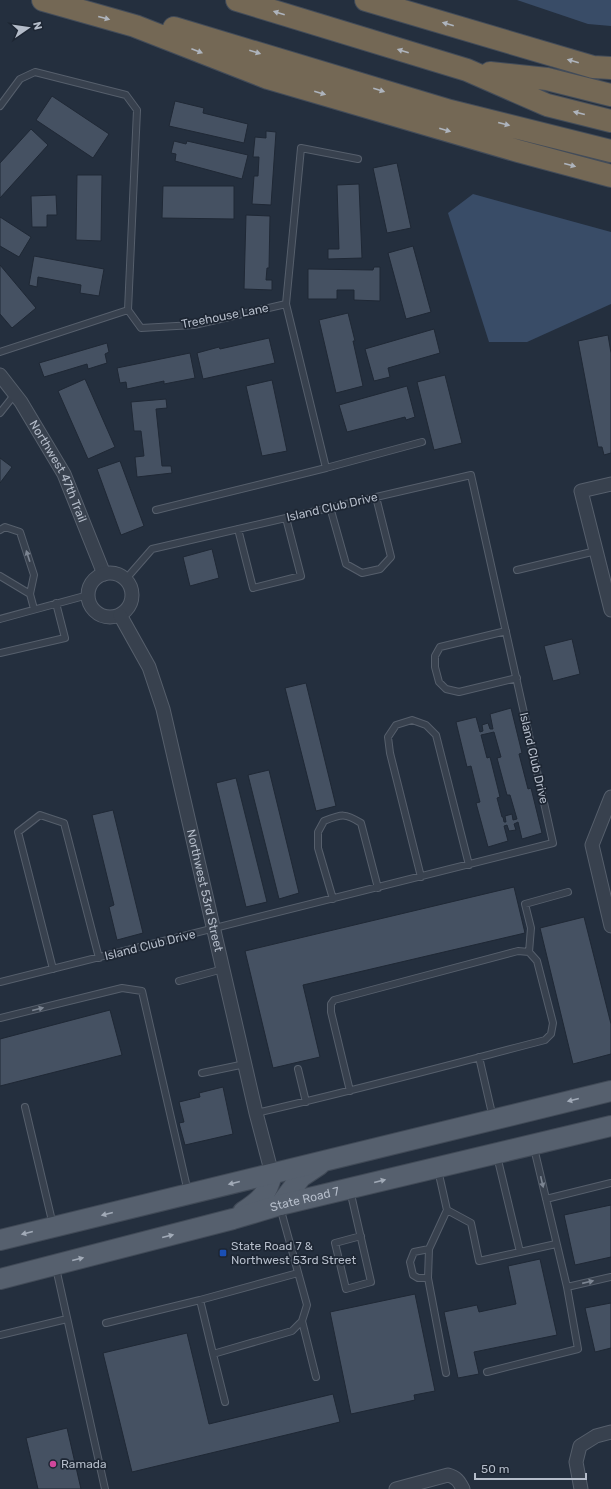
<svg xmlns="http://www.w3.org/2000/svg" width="611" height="1489" font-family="Rubik,sans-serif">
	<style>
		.water { fill: #394c67 }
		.building { fill: #455162; stroke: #1f2835; fill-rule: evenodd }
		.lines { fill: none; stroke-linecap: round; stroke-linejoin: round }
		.service-casing { stroke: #565f6c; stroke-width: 8 }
		.minor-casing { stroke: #565f6c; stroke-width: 15 }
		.primary-casing { stroke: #414a57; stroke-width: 22 }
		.motorway-casing { stroke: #434c59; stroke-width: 24 }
		.service { stroke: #38414e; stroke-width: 6 }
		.minor { stroke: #38414e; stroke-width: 13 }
		.primary { stroke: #56606e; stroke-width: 20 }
		.motorway { stroke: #746855; stroke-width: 22 }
		.oneway { fill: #aeb4bd }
		.oneway2 { fill: #7c8592 }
		.oneway3 { fill: #a1aab7 }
		.transit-dot { fill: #1a4fb4; stroke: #1d2633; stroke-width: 1.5 }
		.hotel-dot { fill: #d1479c; stroke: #1d2633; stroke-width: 1.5 }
		.labels { text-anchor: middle; stroke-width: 3.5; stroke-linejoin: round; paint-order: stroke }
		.street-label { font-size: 12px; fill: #b4bcc9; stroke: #1d2633 }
		.poi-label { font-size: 12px; fill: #b4bcc9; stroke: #1d2633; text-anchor: start }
	</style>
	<rect width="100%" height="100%" fill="#242f3e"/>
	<path class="water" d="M517,0H611V26L588,24Z
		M473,194L611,232V304L527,342H489L448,213Z"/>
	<path class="building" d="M52,96L109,134L93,158L36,120Z
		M175,101L204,108L203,113L248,124L244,143L169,126Z
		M31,129L48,145L0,198V163Z
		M266,131L276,132L271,205L252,204L254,176H258L259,157H253L255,137L266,138Z
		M174,141L186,144L187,141L248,155L242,179L175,161L176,154L171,153Z
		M397,163L411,228L387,233L373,168Z
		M77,175H102L101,241L76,240Z
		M359,184L362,258L328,259V249H339L337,185Z
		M163,186H234V219L162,218Z
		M56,195L57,215H47V227H32L31,196Z
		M246,215L270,216L269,268H267L266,280H272V290L244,289Z
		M0,217L31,237L19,257L0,246Z
		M413,246L431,312L406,319L388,253Z
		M34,256L104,269L99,296L80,293L81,285L38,277L37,287L29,285Z
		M0,265L36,308L12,328L0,314Z
		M374,267H380V301L354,300V290H337V299H308V269L373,270Z
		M348,313L355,341H353L363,386L336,393L319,320Z
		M434,329L440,353L388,368L390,377L374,381L365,349Z
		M608,335L611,353V453L604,455L602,447H598L578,341Z
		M269,338L275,363L203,379L197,353L219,347L220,349Z
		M107,343L109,352L105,354L107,363L88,369L87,364L44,377L39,363Z
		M190,353L195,378L164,384V381L127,389L126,382L120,383L117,368Z
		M445,375L462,443L434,450L417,382Z
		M85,379L115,447L88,459L58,391Z
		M272,380L287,451L262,456L246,386Z
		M407,386L415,417L406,420L405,417L347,432L339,405Z
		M166,399L167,408L156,409L162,466H171L172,473L137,477L135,457L144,456L141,431H134L131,402Z
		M0,458L12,467L0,483Z
		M120,461L144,526L121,535L97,469Z
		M212,549L219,578L190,586L183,557Z
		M572,639L580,674L553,681L544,646Z
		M306,683L336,806L316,811L285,688Z
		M511,708L522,753L519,754L528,789L531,788L542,833L522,839L518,822L514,824L516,830L509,831L507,825L504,826L508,841L488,847L476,803L480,802L471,766L467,767L456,722L476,717L480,732L483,731L482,725L488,723L490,729H493L490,714ZM494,732L501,757L497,758L507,795H510L517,819L513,820L512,814L505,816L506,822H504L503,817H502L497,798L500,797L490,757L487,758L481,735Z
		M269,770L299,893L279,899L248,775Z
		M236,778L267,902L246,907L216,783Z
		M113,810L143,933L117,940L109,907L114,905L92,815Z
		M514,887L525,933L303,985L320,1057L273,1068L245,951Z
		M584,917L611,1024V1054L573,1064L540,928Z
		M110,1010L122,1055L0,1086V1039Z
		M223,1087L233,1134L185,1145L179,1123L184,1122L179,1102L200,1097L199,1093Z
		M611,1205V1257L575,1265L564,1215Z
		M540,1259L557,1335L474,1352L479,1374L458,1378L444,1312L477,1305L479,1312L516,1304L508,1266Z
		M415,1294L435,1391L414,1395L415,1400L351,1414L330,1312Z
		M611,1303V1348L595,1352L585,1308Z
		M187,1333L209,1424L333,1394L340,1422L132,1472L103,1353Z
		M67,1428L81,1489H38L26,1438Z"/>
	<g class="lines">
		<g class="service-casing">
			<path id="service" d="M0,106L20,79L35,72L126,95L137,110L128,310
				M286,304L326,468L422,442
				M0,352L128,310L141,328L194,325L286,304L301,148L358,159
				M0,413L15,394
				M330,507L346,564L362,573L380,569L391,557L376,497
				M156,510L326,468
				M238,529L253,588L301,576L286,518
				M0,530L5,527L20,532L34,575L30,594L34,609
				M517,570L596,551
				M0,576L30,594
				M0,619L88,595
				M506,631L440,647L435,656V667L439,682L446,689L459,692L517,678
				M0,653L65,638L56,603
				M421,877L390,753L388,737L396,725L412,720L426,725L436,735L469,865
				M333,899L318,848V832L324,821C342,814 345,813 361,823L378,888
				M529,952L531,928L525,904L568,892
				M53,969L18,832L40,815L64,823L99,958
				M179,981L223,969
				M0,982L553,843L471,475L152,549L125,580
				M0,1018L122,988L142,991L188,1192
				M479,1057L493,1118
				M298,1069L306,1102
				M202,1073L245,1064
				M25,1107L53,1225
				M256,1113C353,1091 449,1065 545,1040L551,1034L553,1023L537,961L529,952L518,951L334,1000L331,1004V1012L350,1091
				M534,1148L567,1287L611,1277
				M497,1156L520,1252
				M438,1170L447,1210L471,1223L479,1261L556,1244
				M350,1190L371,1282L346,1289L335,1243L361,1236
				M546,1199L611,1183
				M280,1207L307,1305L302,1321L292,1331L213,1354L200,1300L298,1273
				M56,1268L105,1489
				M428,1278H418L413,1275L410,1262L414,1252L429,1249
				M302,1321L316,1377
				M106,1323L200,1300
				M0,1335L67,1319
				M213,1354L225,1402
				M487,1372L578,1349L567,1287
				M446,1373L428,1278L429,1249L447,1210"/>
		</g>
		<g class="minor-casing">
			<g id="minor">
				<path id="s1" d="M0,375L21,402L64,474L104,574"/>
				<path d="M611,484L581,491L611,610"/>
				<circle cx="110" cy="595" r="22"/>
				<path id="s2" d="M120,615L149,667L163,709L256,1113L272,1174"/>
				<path d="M611,797L592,845L611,926"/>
				<path d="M396,1489L448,1475C456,1477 459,1481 463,1489"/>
				<path d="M581,1489L576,1462L580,1446L596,1436L611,1432"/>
			</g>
		</g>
		<g class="primary-casing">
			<g id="primary">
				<path d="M280,1205L301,1177L319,1165"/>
				<path d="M243,1212C261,1200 267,1195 272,1174"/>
				<path d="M0,1240L611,1091"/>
				<path id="s3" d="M0,1279L233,1219L280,1205L611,1126"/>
			</g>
		</g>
		<g class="motorway-casing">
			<path id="motorway" d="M43,0L135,26L268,78L518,151L611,176
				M237,0L467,70L547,105L611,121
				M366,0L593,67L611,68
				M174,28L450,111L611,151
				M490,73L547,79L611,95"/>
		</g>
		<use href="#service" class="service"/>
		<use href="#minor" class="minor"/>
		<use href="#primary" class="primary"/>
		<use href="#motorway" class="motorway"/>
	</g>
	<defs><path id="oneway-solid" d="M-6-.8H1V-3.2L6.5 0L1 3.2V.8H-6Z"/></defs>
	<g class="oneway">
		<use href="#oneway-solid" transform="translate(279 13) rotate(-163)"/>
		<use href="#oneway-solid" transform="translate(104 18) rotate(15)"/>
		<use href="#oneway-solid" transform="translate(448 24) rotate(-164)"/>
		<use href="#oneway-solid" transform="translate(197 51) rotate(21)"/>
		<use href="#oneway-solid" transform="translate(403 51) rotate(-163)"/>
		<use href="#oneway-solid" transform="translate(255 52) rotate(17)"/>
		<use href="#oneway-solid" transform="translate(573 61) rotate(-164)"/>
		<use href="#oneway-solid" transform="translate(379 90) rotate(17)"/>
		<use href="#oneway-solid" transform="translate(320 93) rotate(16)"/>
		<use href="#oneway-solid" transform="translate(579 113) rotate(-166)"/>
		<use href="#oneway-solid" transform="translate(504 124) rotate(14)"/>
		<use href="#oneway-solid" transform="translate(445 130) rotate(16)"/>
		<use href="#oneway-solid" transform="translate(570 165) rotate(15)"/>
	</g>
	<g class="oneway2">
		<use href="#oneway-solid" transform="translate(28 556) rotate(-108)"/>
		<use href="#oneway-solid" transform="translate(38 1009) rotate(-14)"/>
		<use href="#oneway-solid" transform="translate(542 1182) rotate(77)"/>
		<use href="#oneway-solid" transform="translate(588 1282) rotate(-13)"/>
	</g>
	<g class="oneway3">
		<use href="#oneway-solid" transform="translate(573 1100) rotate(166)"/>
		<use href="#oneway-solid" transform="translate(380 1181) rotate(-14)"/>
		<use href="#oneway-solid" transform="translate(234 1183) rotate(166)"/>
		<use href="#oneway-solid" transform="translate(107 1214) rotate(166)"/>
		<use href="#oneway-solid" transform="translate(27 1233) rotate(166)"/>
		<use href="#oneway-solid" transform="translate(168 1236) rotate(-14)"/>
		<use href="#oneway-solid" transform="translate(78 1259) rotate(-14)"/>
	</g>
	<rect class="transit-dot" x="219" y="1249" width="8" height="8" rx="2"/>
	<circle class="hotel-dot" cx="53" cy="1464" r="4"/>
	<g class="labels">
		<g class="street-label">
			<text transform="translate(225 316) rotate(-11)" y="4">Treehouse Lane</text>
			<text dy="4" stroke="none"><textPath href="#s1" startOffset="113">Northwest 47th Trail</textPath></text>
			<text transform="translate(332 507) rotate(-13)" y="4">Island Club Drive</text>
			<text transform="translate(534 758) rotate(77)" y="4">Island Club Drive</text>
			<text dy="4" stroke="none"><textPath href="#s2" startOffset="290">Northwest 53rd Street</textPath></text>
			<text transform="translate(150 945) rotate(-14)" y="4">Island Club Drive</text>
			<text dy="4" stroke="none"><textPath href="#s3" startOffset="315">State Road 7</textPath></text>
		</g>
		<g class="poi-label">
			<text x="231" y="1250">State Road 7 &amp;<tspan x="231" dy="14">Northwest 53rd Street</tspan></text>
			<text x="61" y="1468">Ramada</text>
		</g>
	</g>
	<g transform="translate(28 28) rotate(77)" stroke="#1d2633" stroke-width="3" paint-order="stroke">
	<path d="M0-3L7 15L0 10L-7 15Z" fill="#b4bcc9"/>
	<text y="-6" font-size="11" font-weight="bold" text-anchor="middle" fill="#b4bcc9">N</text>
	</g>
	<path d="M475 1473v6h111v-6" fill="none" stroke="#b4bcc9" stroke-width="2"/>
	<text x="481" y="1473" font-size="12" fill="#b4bcc9" stroke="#1d2633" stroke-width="3" paint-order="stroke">50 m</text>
</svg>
